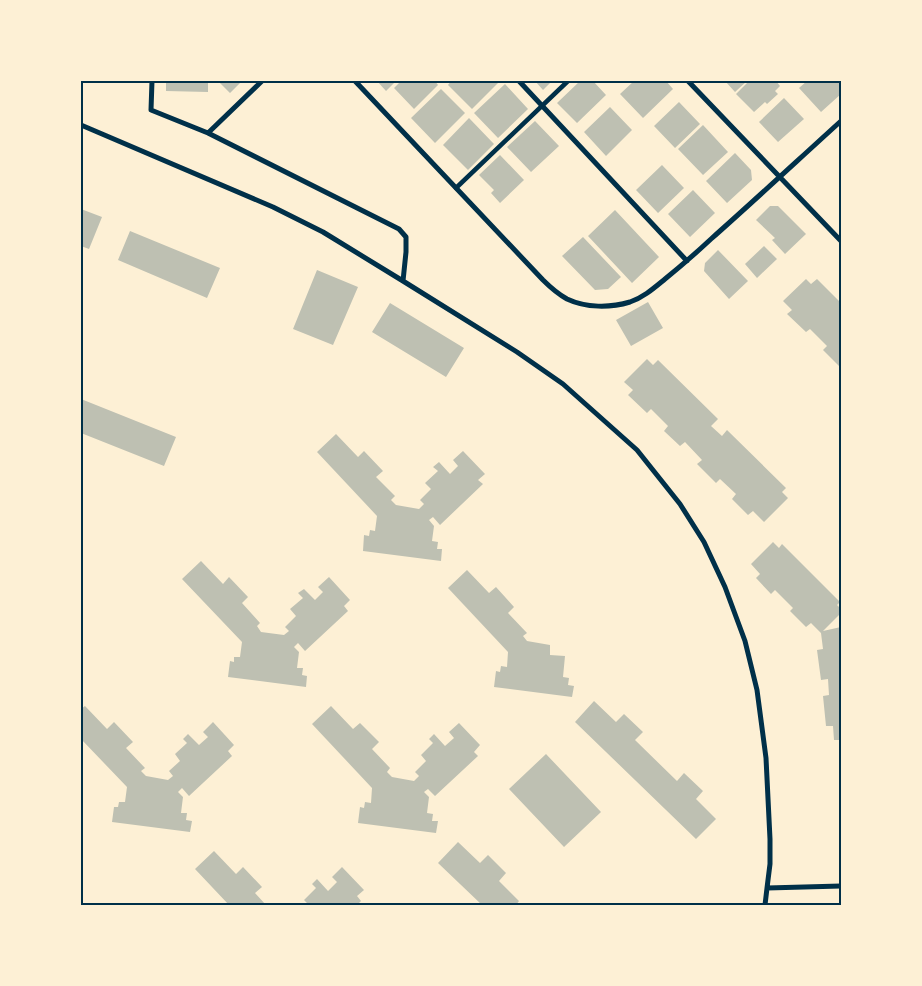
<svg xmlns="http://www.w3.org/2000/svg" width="922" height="986" font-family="'PT Sans',sans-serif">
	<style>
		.building { fill: #bec0b2 }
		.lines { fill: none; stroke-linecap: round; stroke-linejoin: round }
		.pedestrian { stroke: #003049; stroke-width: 4.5 }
		.minor { stroke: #003049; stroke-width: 5 }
		.neatline { fill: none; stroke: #003049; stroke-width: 2 }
	</style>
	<rect width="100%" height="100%" fill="#fdf0d5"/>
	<path class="building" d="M166,81H208V92L166,91Z
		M218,81H242L230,93Z
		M377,81H396L386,91Z
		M401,81H435L438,85L414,109L394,88Z
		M451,81H500L472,109L448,85Z
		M535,81H552L543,90Z
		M580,81H593L606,95L577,123L557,103Z
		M634,81H666L673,89L643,118L620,94Z
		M725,81H747L735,92Z
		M749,81H776L780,86L775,91L778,94L767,104L765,102L754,112L736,94Z
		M807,81H841V94L821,112L799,88Z
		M505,84L528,109L498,138L474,113Z
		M441,89L465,113L435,143L411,118Z
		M784,98L804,119L778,142L759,122Z
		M679,102L700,124L675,148L654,126Z
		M610,107L632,130L606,156L584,132Z
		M469,118L494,144L468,170L443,145Z
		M535,121L559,146L531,172L507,147Z
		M703,125L728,152L703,175L678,149Z
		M735,153L751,170L752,180L727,203L706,181Z
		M500,155L524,180L500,203L491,193L494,190L479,175Z
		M662,165L684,188L658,213L636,190Z
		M693,190L715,213L690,237L668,214Z
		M770,206H778L806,234L785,254L772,240L775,238L756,220Z
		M81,209L102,217L89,249L81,246Z
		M615,210L659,257L632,283L588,236Z
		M130,231L220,268L207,298L118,260Z
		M583,237L621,277L608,289L595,290L562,256Z
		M764,246L777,259L757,278L745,264Z
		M718,250L748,281L729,299L704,271L705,263Z
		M317,270L358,287L333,345L293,329Z
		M806,279L811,284L817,279L841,303V365L839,366L823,350L827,346L810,329L806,332L787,314L792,310L783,301Z
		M648,302L663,328L631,346L616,320Z
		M390,303L464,348L446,377L372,332Z
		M647,359L653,365L658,360L718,419L711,426L722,436L727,430L786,488L782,492L788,498L764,522L753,511L748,515L732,499L736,494L720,479L716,483L697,464L702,460L685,442L680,446L664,431L668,426L651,409L647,413L628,395L633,390L624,382Z
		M81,399L176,437L164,466L81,433Z
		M336,434L358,457L364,451L383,471L376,477L395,496L391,500L396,505L419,509L424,504L420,500L431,489L425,483L438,471L433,467L439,462L450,474L458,466L453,460L463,451L485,474L478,480L483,484L440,525L433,517L429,520L434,526L432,541L438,542L437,549H442L441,561L363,551L364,535L369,536L370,530L375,531L377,516L317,452Z
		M773,542L779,548L782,544L840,602L837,605L841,609V613L823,631L841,627V740H834L833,726H826L823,696L829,695L828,679L821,680L817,650L823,649L821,633L811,623L806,627L790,611L793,608L775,590L771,594L756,578L760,574L751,564Z
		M201,561L223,584L229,577L248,597L242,603L260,623L257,626L261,632L284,635L289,631L285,627L296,616L290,609L303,598L298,593L304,589L315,600L323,592L318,587L329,577L350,600L344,606L348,611L305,651L298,643L294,647L299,652L297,668H303L302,675L307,676L306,687L228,677L230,661L234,662V657H240L242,642L182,579Z
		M467,570L489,593L496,587L514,607L508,613L527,633L523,636L527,641L550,645V655L565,656L563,677L569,678L568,685L574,686L572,697L494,687L496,671L500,672L501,666L507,667L508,652L448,588Z
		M594,701L616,722L624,714L643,732L635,740L677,781L684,773L703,791L696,799L716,819L696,839L575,722Z
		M85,706L107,729L114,722L133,742L126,748L145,768L141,771L146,776L168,780L173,776L169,771L180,761L175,754L187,743L183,739L188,734L199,745L208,737L203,732L213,722L234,745L228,751L232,756L189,796L182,788L178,792L183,797L181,813H187L186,820L192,821L190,832L112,822L114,807H118L119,802H125L127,787L81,739V709Z
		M331,706L353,729L360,723L379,742L372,749L390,768L387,772L392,777L414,781L419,776L415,772L426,761L421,755L433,743L429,739L434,734L445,746L454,738L449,732L459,723L480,745L474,752L478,756L435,796L428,789L424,792L429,797L427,813L433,814L432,821H438L436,833L358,823L360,807L364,808L365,802L371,803L372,788L312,724Z
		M546,754L601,812L564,847L509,789Z
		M458,842L480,863L488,855L506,873L499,881L519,901L516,905H482L438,863Z
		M214,851L236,874L243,867L262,887L255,893L266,905H229L195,869Z
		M342,867L364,890L357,896L361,901L357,905H309L304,900L316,888L312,884L317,879L328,891L337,882L332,877Z"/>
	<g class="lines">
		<path class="pedestrian" d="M456,188L568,81"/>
		<path class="minor" d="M152,81L151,110L208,133L262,81
			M355,81L543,280C550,287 558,294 567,299C586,308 610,308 630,302C644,297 654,288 665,279C681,266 696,253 711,239C755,200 798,160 841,121
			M519,81L687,261
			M688,81L841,241
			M81,125L273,207L323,232L403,281L517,352L563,384L637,450L680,504L704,542L725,587L745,641L757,690L766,758L770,839V864L767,888
			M208,133L399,229L406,237V252L403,281
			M765,905L767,888L841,886"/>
	</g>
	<rect width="922" height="986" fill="none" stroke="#fdf0d5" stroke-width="165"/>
	<rect x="82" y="82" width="758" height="822" class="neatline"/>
</svg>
